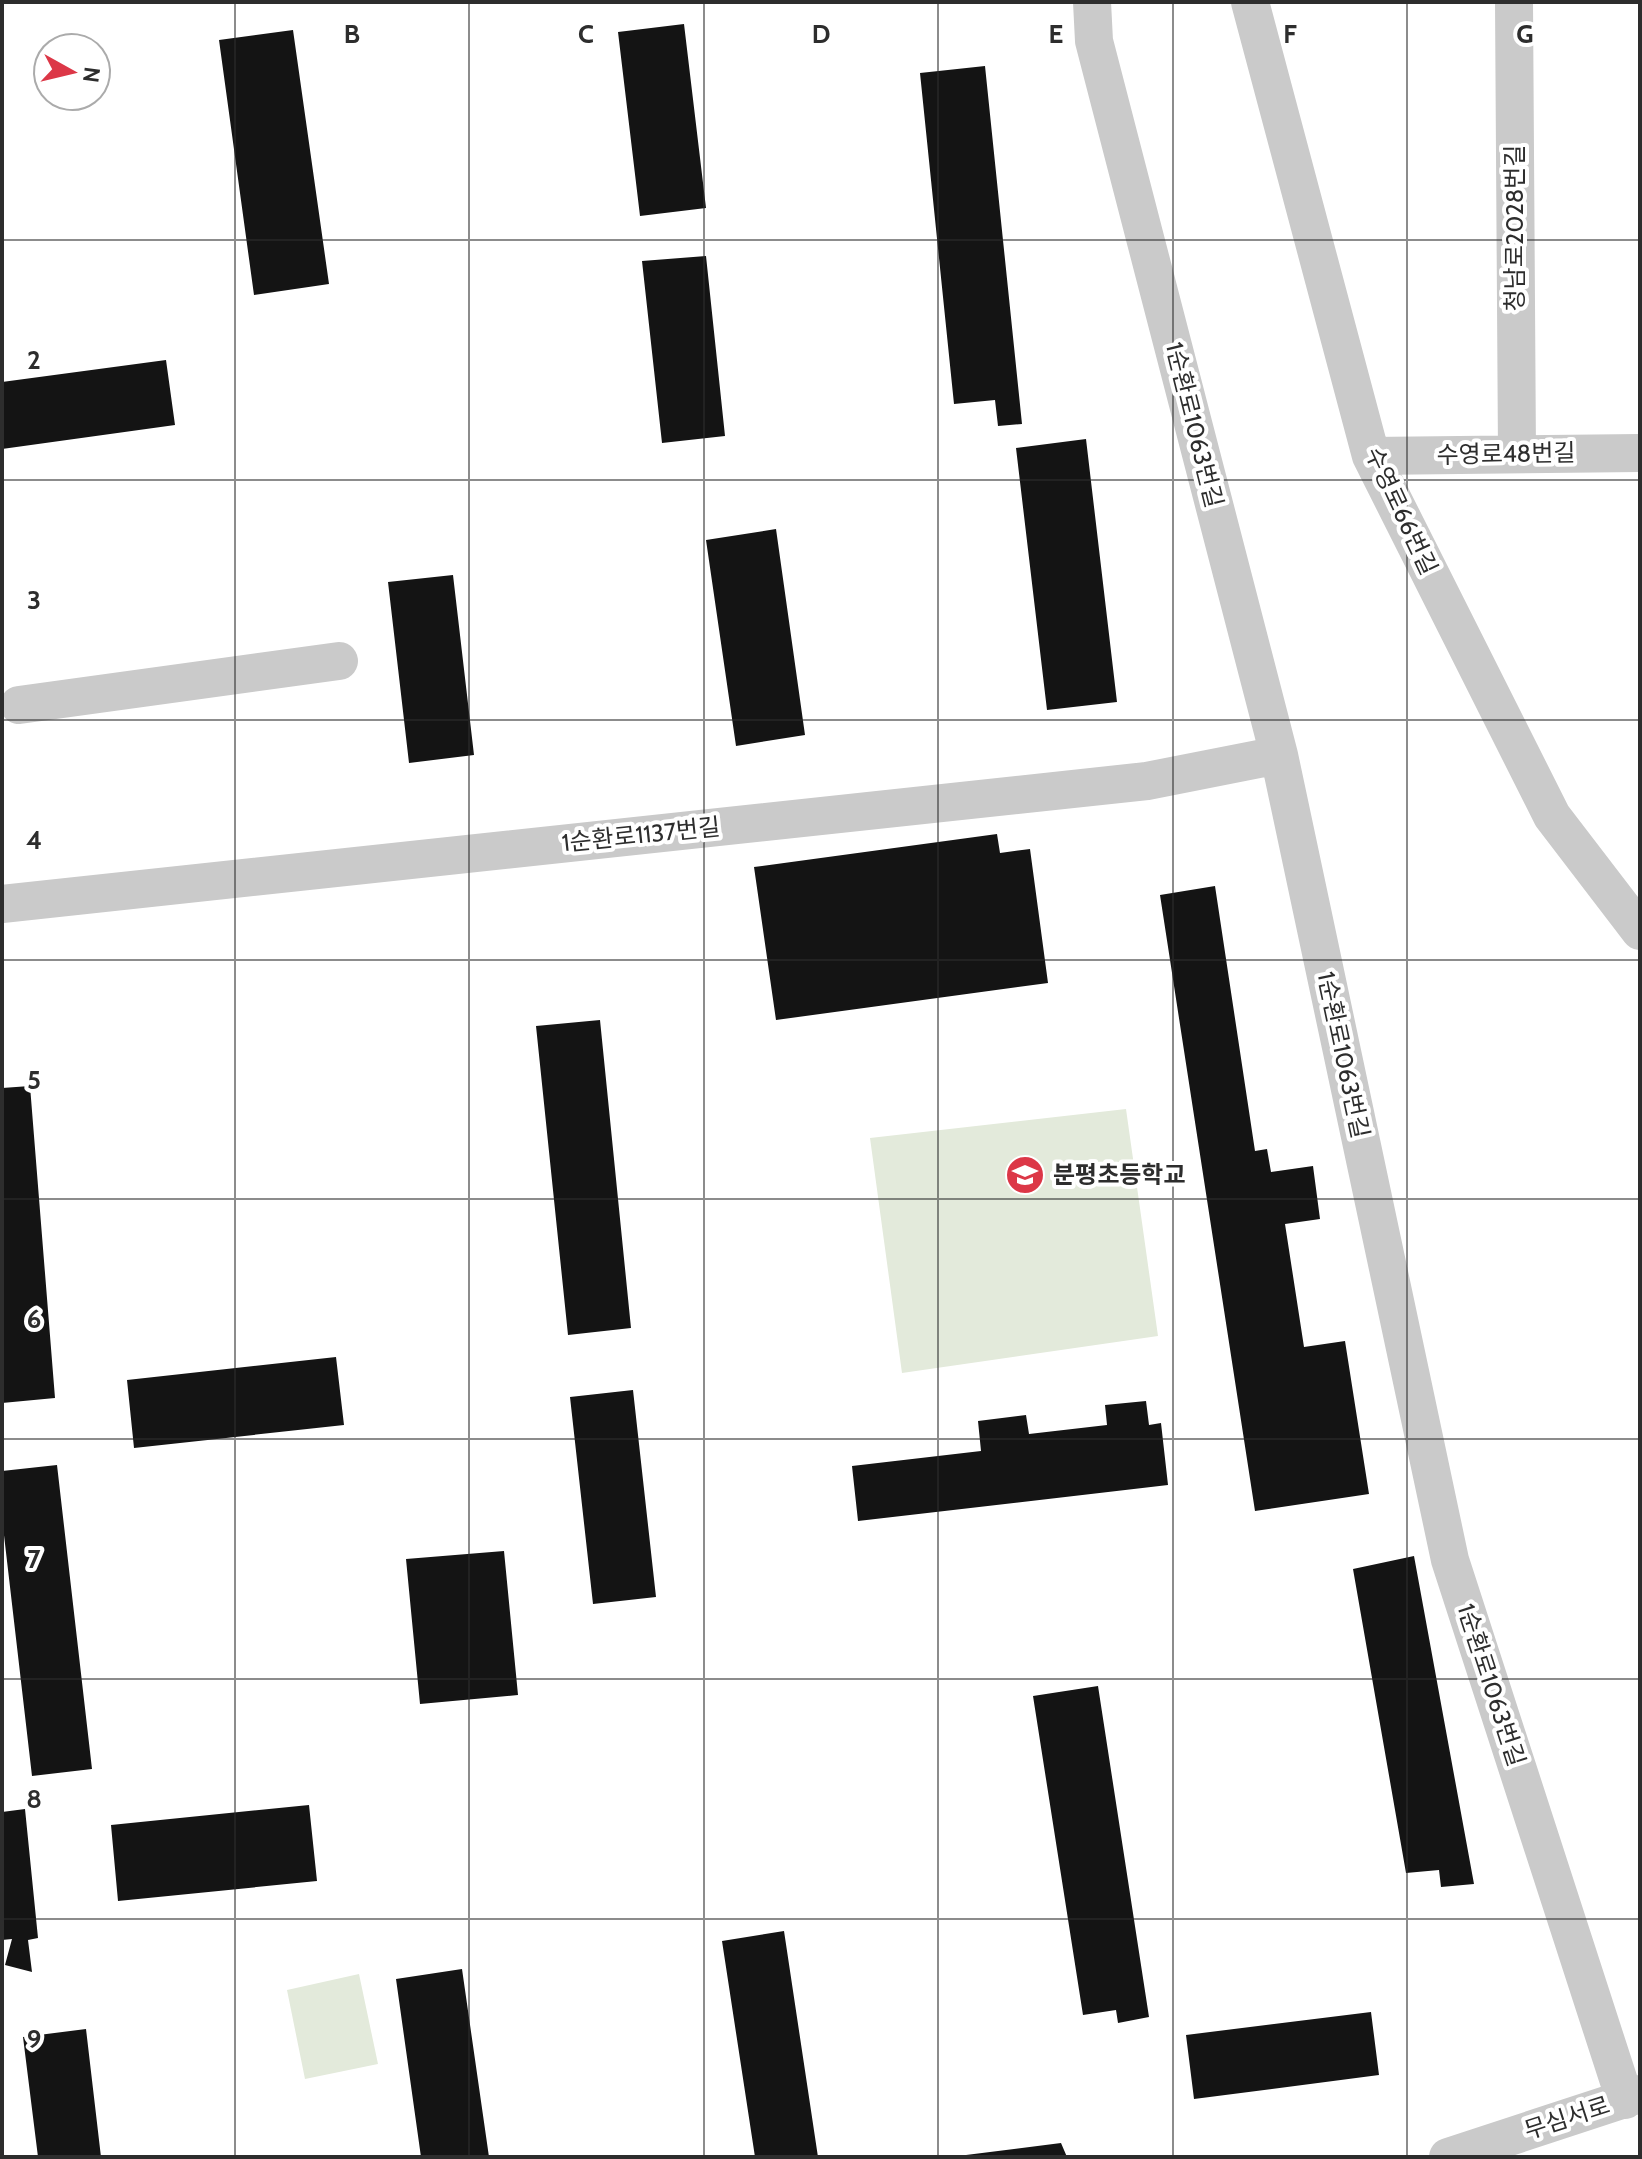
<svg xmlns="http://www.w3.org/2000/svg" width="1642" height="2159" font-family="Cabin,'Noto Sans KR',sans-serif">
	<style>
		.green { fill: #e3eadb }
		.building { fill: #141414 }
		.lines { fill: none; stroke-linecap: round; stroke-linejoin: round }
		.minor { stroke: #cacaca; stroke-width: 38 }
		.grid { fill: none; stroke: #2d2d2d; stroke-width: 2; stroke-opacity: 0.55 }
		.labels { text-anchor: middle; stroke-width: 8; stroke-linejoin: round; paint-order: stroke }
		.street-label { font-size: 24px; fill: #2d2d2d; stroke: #fff }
		.poi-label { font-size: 24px; font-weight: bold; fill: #2d2d2d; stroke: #fff; text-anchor: start }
		.grid-label { font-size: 26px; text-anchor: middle; font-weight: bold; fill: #2d2d2d; stroke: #fff; stroke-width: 8; stroke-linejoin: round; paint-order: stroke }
	</style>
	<rect width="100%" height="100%" fill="#fff"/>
	<path class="green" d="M1126,1109L1158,1336L902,1373L870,1138Z
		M359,1974L378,2064L305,2079L287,1990Z"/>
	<path class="building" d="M684,24L706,208L640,216L618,32Z
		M293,30L329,284L254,295L219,40Z
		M985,66L1022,424L998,426L995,400L954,404L920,73Z
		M706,256L725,436L662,443L642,261Z
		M166,360L175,425L2,449V382Z
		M1086,439L1117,702L1047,710L1016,448Z
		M776,529L805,735L736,746L706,540Z
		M453,575L474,755L409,763L388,582Z
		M997,834L1000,853L1030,849L1048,983L776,1020L754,867Z
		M1215,886L1255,1151L1267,1149L1271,1172L1313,1166L1320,1219L1285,1224L1304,1347L1345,1341L1369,1494L1255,1511L1160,895Z
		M600,1020L631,1328L568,1335L536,1026Z
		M30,1086L55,1398L2,1403V1088Z
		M336,1357L344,1425L134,1448L127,1380Z
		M633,1390L656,1597L593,1604L570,1397Z
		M1146,1401L1149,1425L1161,1423L1168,1485L858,1521L852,1466L981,1451L978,1421L1026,1415L1029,1434L1107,1425L1105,1405Z
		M57,1465L92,1769L32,1776L2,1518V1471Z
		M504,1551L518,1695L420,1704L406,1559Z
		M1414,1556L1474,1884L1441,1887L1439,1870L1406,1873L1353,1569Z
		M1098,1686L1149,2017L1118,2023L1116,2010L1083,2015L1033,1696Z
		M309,1805L317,1881L118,1901L111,1825Z
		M25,1809L38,1938L28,1940L32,1972L5,1965L12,1939L2,1940V1812Z
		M784,1931L818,2157H755L722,1941Z
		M462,1969L489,2157H421L396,1979Z
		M1371,2012L1379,2075L1194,2099L1186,2035Z
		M86,2029L101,2157H38L23,2037Z
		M1061,2143L1067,2157H966V2155Z"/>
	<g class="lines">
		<path class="minor" d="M1092,2L1094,41L1279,755L1450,1560L1625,2100
			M1250,2L1371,456L1552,816L1640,931
			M1514,2L1517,454
			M1371,456L1640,453
			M19,705L339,661
			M2,904L1147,781L1279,755
			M1448,2157L1640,2094"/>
	</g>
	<path class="grid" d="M235,2V2157M469,2V2157M704,2V2157M938,2V2157M1173,2V2157M1407,2V2157M2,240H1640M2,480H1640M2,720H1640M2,960H1640M2,1199H1640M2,1439H1640M2,1679H1640M2,1919H1640"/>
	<defs>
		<g id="school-disc" transform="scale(2)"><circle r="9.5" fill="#dc3747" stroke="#fff"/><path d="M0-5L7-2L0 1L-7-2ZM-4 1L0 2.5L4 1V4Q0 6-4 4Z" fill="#fff"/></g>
	</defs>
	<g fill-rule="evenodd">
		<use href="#school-disc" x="1025" y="1175"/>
	</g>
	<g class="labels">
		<g class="street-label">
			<text transform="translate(1515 228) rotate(-90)" y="8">청남로2028번길</text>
			<text transform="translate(1194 425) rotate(76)" y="8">1순환로1063번길</text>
			<text transform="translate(1506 454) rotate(-1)" y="8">수영로48번길</text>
			<text transform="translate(1401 511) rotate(65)" y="8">수영로66번길</text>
			<text transform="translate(641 835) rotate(-6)" y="8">1순환로1137번길</text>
			<text transform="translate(1343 1055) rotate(78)" y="8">1순환로1063번길</text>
			<text transform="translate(1491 1685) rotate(72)" y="8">1순환로1063번길</text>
			<text transform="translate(1567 2118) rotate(-18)" y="8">무심서로</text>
		</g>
		<g class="poi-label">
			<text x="1053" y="1183">분평초등학교</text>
		</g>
	</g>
	<g class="grid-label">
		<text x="352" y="43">B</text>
		<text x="586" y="43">C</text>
		<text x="821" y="43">D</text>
		<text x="1056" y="43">E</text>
		<text x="1290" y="43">F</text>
		<text x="1525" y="43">G</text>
		<text x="34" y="369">2</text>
		<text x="34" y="609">3</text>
		<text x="34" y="849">4</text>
		<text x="34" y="1089">5</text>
		<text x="34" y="1328">6</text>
		<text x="34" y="1568">7</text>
		<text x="34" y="1808">8</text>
		<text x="34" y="2048">9</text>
	</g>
	<rect width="1642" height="2159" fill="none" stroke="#2d2d2d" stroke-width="8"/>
	<g transform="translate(72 72) rotate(98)"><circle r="38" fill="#ffffff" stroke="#ababab" stroke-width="2"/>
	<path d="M0-6L14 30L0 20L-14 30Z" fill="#dc3747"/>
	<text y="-12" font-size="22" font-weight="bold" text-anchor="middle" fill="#2d2d2d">N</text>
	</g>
</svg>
